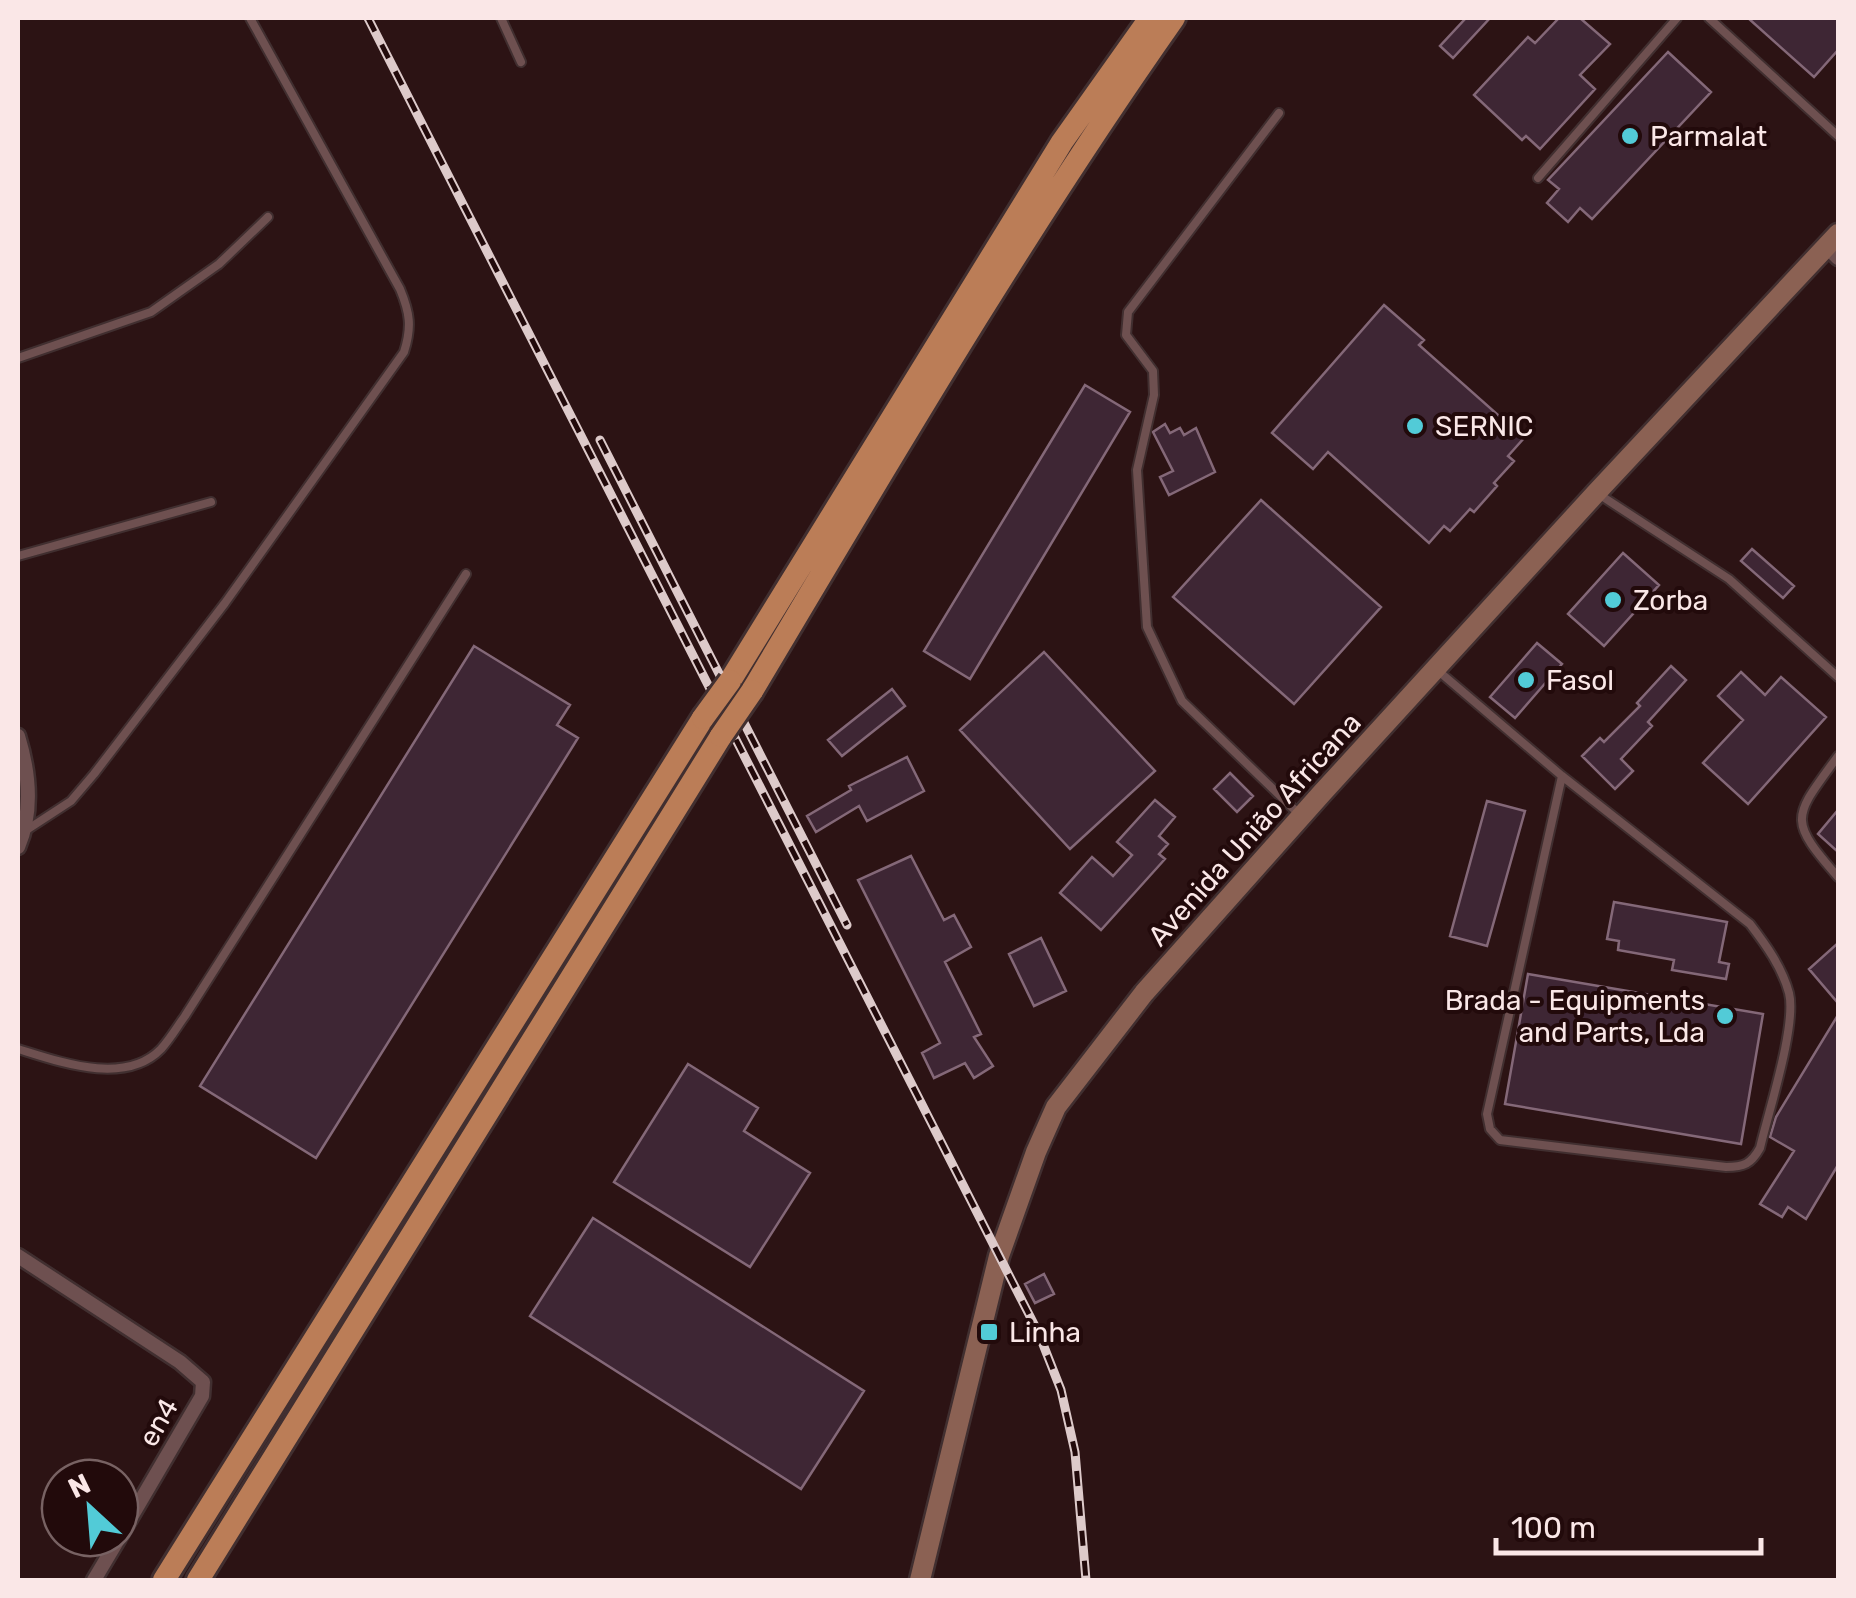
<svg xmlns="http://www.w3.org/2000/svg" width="1856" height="1598" font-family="Rubik,sans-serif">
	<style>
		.building { fill: #3e2634; stroke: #846878; stroke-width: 2.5 }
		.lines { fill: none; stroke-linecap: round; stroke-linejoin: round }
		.service-casing { stroke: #412f30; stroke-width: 12 }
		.minor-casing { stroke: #412f30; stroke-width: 19 }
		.secondary-casing { stroke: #412f30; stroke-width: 25 }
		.trunk-casing { stroke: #412f30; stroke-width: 28 }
		.service { stroke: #6e5050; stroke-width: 8 }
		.minor { stroke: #6e5050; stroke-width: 14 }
		.secondary { stroke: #8b6153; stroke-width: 20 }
		.trunk { stroke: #bb7d57; stroke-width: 22 }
		.rail-casing { stroke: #ddcaca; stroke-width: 9 }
		.rail { stroke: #220a0b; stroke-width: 5; stroke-dasharray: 15; stroke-linecap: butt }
		.trunk-bridge-casing { stroke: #412f30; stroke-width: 28; stroke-linecap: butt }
		.trunk-bridge { stroke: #bb7d57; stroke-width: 22 }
		.poi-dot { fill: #52cbd7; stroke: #220a0b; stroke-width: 4 }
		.labels { text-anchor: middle; stroke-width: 8; stroke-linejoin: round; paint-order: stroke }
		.poi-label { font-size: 28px; fill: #fae7e7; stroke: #220a0b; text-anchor: start }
		.street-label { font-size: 28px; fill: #fae7e7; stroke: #220a0b }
	</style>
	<rect width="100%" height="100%" fill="#2c1314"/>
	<path class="building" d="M1466,18H1490L1453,58L1440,46Z
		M1559,18H1580L1610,44L1580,75L1595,89L1540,149L1526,136L1522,140L1474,95L1528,37L1535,43Z
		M1748,18H1838V50L1814,77Z
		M1668,52L1711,92L1592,219L1580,208L1568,222L1547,203L1559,189L1548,180Z
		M1384,305L1424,340L1419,345L1524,438L1508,456L1514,461L1494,483L1497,486L1474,512L1470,509L1450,531L1444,526L1429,543L1328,452L1313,469L1272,433Z
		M1085,385L1130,412L970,679L924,651Z
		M1165,424L1170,433L1180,428L1184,435L1196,428L1215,472L1169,495L1160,477L1173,471L1153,432Z
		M1261,500L1381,607L1294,704L1173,597Z
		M1752,549L1794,586L1783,598L1741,561Z
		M1623,553L1659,585L1604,646L1568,614Z
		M1537,643L1562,664L1515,718L1490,697Z
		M474,646L570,705L557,725L578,738L316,1158L200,1086Z
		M1044,652L1155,771L1070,849L960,730Z
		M1671,666L1686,680L1648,722L1652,726L1621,759L1633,771L1615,789L1582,756L1600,738L1604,742L1640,706L1637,703Z
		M1741,672L1765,695L1781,677L1826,717L1748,804L1703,763L1743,720L1718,696Z
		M892,689L905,706L842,756L828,740Z
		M907,757L924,791L867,821L859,806L816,832L807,816L851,790L849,786Z
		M1230,773L1253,796L1237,812L1214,789Z
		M1155,800L1175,817L1159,836L1168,844L1159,854L1165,859L1101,930L1060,893L1092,857L1113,876L1132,855L1117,842Z
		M1487,801L1525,811L1487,946L1450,936Z
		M1838,810V852L1818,834Z
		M911,856L944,920L954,915L971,947L945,962L981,1034L974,1037L993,1066L974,1078L965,1063L934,1078L922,1053L940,1043L858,880Z
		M1614,902L1727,922L1719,962L1729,964L1726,979L1672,970L1674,960L1618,950L1619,941L1607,939Z
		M1041,938L1066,991L1034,1006L1009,954Z
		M1838,943V1003L1809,969Z
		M1528,974L1763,1014L1741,1144L1505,1104Z
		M1838,1015V1165L1806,1219L1788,1207L1782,1217L1760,1204L1794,1151L1770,1137L1776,1117Z
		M688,1064L758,1108L744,1131L810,1173L750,1267L614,1182Z
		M593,1218L864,1391L801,1489L530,1316Z
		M1044,1274L1054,1294L1035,1303L1025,1284Z"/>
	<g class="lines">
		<g class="service-casing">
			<path id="service" d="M501,18L521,62
				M1709,18L1838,136
				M1279,113L1128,312L1126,335L1153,371L1154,395L1137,470L1147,627L1182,701L1301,816
				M1538,178L1677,18
				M18,358L151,312L219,264L268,217
				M1600,495L1729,579L1838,677
				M18,556L211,502
				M1436,669L1562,776L1750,924C1766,945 1782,967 1789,993C1797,1025 1768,1113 1760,1148C1751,1164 1744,1167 1726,1167L1500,1140L1490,1129L1487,1114L1562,776
				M1838,756C1794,817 1786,818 1838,877
				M25,831L71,801L94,774L225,603L404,352C412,327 410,313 400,289L250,18
				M18,1049C60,1062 125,1086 161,1049C170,1039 177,1027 185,1016L466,574"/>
		</g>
		<g class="minor-casing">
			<path id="minor" d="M1827,247L1838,258
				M18,736C29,772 33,812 18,847
				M18,1256L180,1362L203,1382L202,1396L120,1536
				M94,1580L119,1538"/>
		</g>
		<g class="secondary-casing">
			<path id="secondary" d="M920,1580L999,1256L1036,1152L1056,1107L1144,993L1322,793L1596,493L1838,234"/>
		</g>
		<g class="trunk-casing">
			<path id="trunk" d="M730,681L1062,142L1150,18
				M752,691C888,463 1022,234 1174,18
				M164,1580L703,718
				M198,1580L721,736"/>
		</g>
		<use href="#service" class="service"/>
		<use href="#minor" class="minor"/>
		<use href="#secondary" class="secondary"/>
		<use href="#trunk" class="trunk"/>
		<g class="rail-casing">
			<path id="rail" d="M368,18L1039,1334L1061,1390L1075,1452L1086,1580
				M600,440L847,925"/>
		</g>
		<use href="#rail" class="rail"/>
		<g class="trunk-bridge-casing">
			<path id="trunk-bridge" d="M703,718L730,681
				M721,736L752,691"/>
		</g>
		<use href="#trunk-bridge" class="trunk-bridge"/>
	</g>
	<g class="poi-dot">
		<circle cx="1630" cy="136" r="10"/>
		<circle cx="1415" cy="426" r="10"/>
		<circle cx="1613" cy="600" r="10"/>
		<circle cx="1526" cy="680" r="10"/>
		<circle cx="1725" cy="1016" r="10"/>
		<rect x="979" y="1322" width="20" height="20" rx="5"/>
	</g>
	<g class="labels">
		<g class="poi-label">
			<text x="1650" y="146">Parmalat</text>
			<text x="1435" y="436">SERNIC</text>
			<text x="1633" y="610">Zorba</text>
			<text x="1546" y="690">Fasol</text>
			<text x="1705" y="1010" text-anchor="end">Brada - Equipments<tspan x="1705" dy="32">and Parts, Lda</tspan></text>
			<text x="1009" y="1342">Linha</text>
		</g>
		<g class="street-label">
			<text transform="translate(1254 829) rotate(-48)" y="10">Avenida União Africana</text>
			<text transform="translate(158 1422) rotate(-60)" y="10">en4</text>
		</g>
	</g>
	<rect width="1856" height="1598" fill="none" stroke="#fae7e7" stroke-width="40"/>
	<g transform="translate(90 1508) rotate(334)"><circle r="48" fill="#220a0b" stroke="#786263" stroke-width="2.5"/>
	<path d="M0-8L18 38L0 25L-18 38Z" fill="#52cbd7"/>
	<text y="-15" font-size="28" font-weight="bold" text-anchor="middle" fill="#fae7e7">N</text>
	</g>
	<path d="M1496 1538v15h265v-15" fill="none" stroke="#fae7e7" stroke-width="5"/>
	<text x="1511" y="1538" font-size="30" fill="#fae7e7" stroke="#220a0b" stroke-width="8" paint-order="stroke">100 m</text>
</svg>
